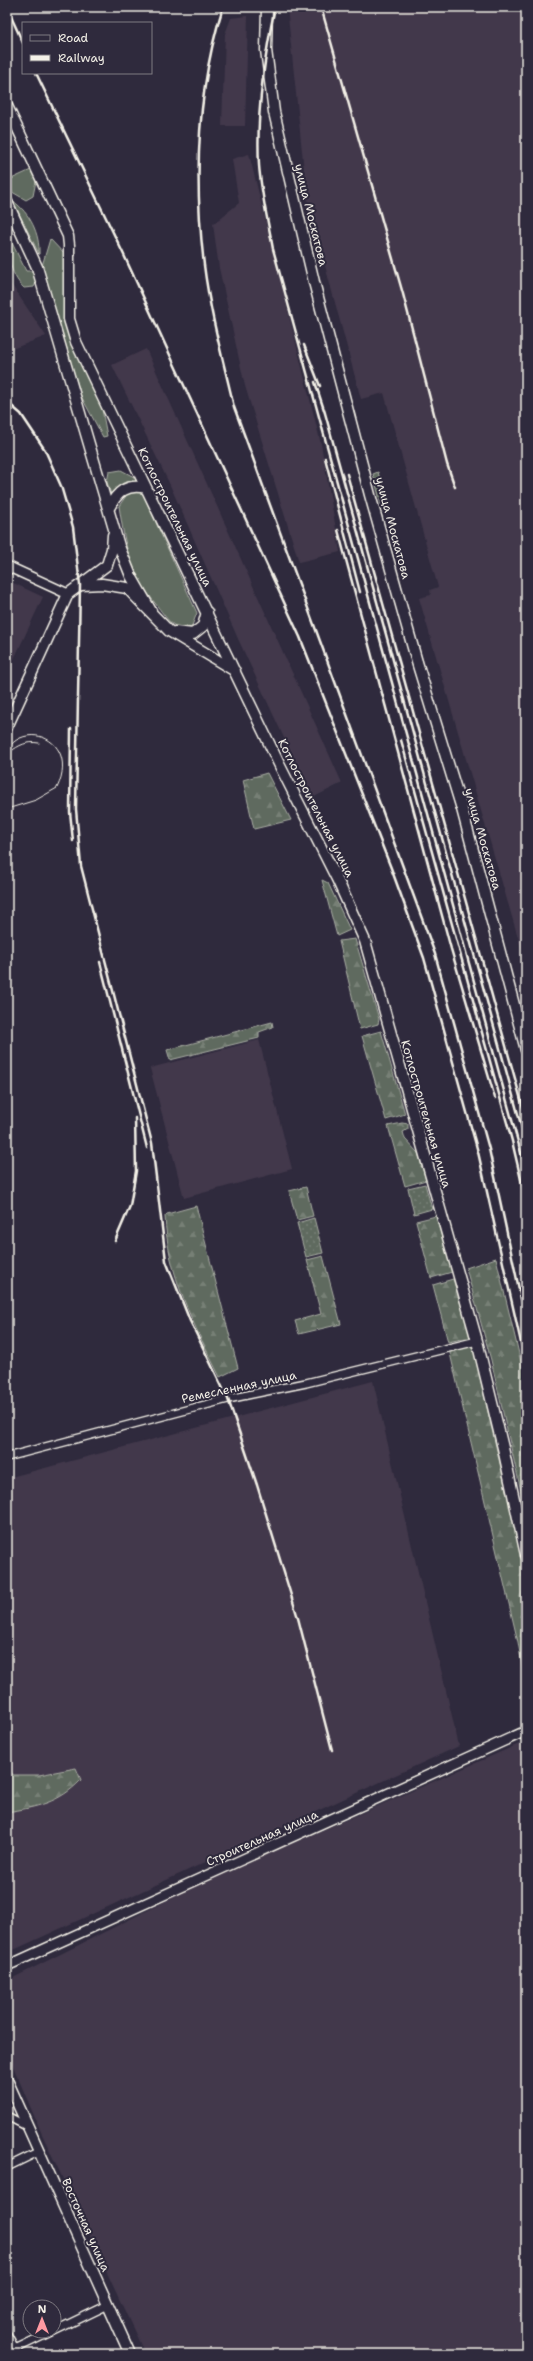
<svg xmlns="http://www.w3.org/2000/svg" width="533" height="2361" font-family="'Shantell Sans',sans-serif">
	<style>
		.built { fill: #42384b }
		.grass { fill: #5f6a5f; stroke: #aaaea4 }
		.forest { fill: url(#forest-firs); stroke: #aaaea4 }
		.park { fill: url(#park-dots); stroke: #aaaea4 }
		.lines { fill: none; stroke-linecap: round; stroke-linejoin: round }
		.minor-casing { stroke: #f4f1e8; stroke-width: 10 }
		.tertiary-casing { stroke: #f4f1e8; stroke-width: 12 }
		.secondary-casing { stroke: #f4f1e8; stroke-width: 13 }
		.minor { stroke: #2f2a3d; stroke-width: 7 }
		.tertiary { stroke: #2f2a3d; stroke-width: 9 }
		.secondary { stroke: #2f2a3d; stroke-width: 10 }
		.tram { stroke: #f4f1e8; stroke-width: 1 }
		.rail { stroke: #f4f1e8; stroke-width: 2.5 }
		.labels { text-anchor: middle; stroke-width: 4; stroke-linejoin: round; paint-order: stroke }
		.street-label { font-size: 12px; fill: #f4f1e8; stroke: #2f2a3d }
	</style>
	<defs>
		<pattern id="forest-firs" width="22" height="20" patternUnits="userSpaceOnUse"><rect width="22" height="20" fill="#5f6a5f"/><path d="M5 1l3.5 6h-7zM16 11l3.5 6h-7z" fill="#778076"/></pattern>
		<pattern id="park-dots" width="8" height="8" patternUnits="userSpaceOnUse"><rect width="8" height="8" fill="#5f6a5f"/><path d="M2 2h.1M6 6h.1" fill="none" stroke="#778076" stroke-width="1.8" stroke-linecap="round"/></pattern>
	</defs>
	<rect width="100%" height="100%" fill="#2f2a3d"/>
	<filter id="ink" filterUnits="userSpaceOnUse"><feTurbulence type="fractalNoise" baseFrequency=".025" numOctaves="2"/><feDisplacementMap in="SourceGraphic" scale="8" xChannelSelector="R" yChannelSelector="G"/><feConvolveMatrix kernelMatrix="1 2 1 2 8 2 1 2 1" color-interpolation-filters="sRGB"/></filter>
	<g filter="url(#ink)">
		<path class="built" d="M287,7H526V965L419,598L431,595L430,590L438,587L384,393L361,399L307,199Z
			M248,16L245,126H222L225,34L231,18Z
			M249,154L321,444L340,552L299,562L245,386L219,268L213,224L239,203L232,159Z
			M7,278L46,336L7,351Z
			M146,349L342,783L312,798L239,641L170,485L112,365Z
			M7,580L43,597L7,674Z
			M259,1040L292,1169L184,1198L150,1068Z
			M373,1381L459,1746L7,1953V1478Z
			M526,1741V2354H145L41,2132L7,2052V1981L202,1883Z"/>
		<path class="grass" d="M33,169L37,176L33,196L26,200L7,189V181Z
			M13,201C30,213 40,234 39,254Z
			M7,233L26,271H34L36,283L34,287L24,288C9,274 7,251 7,233Z
			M50,239L67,257L66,323L71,343L101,404L107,436L103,437L81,396L42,266Z
			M121,470L134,477L137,482L123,483L111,494L107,482L109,472Z
			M378,472L388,509L383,511L373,474Z
			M136,491L143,494L197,613L191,628C174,631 168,620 158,607C129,570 126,551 119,506L128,493Z"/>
		<path class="forest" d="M267,773L291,820L254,829L243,780Z
			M322,880L328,883L350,930L337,936Z
			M355,939L379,1019L378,1024L360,1029L339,941Z
			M272,1022L273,1027L259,1032V1038L170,1060L167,1050Z
			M381,1031L405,1114L386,1120L362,1036Z
			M402,1123L408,1124V1129L403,1132L405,1139L418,1153L426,1180L405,1186L388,1126Z
			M306,1187L313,1216L297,1220L289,1191Z
			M196,1206L238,1368L220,1377C194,1326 167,1273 165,1216L167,1214Z
			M436,1216L452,1272L431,1278L416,1221Z
			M323,1256L341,1324L299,1334L295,1321L321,1314L307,1260Z
			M496,1258L526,1383V1513L491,1360L466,1268Z
			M453,1279L471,1337L448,1342L433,1285Z
			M472,1343L526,1576V1688L518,1642L449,1349Z
			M7,1766L13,1775H39L76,1768L81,1780C59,1803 37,1807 7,1812Z"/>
		<path class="park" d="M425,1184L432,1209L414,1214L408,1188Z
			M314,1218L323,1253L306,1257L297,1223Z"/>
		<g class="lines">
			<g class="minor-casing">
				<path id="minor" d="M7,1457L228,1399L306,1383L477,1341
					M7,2116L28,2127
					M7,2167L40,2151
					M54,2331L108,2305
					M7,2334L18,2354
					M7,2353L53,2331"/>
			</g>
			<g class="tertiary-casing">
				<path id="tertiary" d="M7,566L68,594
					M7,1966L526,1731"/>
			</g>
			<g class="secondary-casing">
				<path id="secondary" d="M267,7L266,50L274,112L314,282L370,495L417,662L462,809L526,1050
					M7,106L68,236L69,245V319L76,342L280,766L337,879L365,941L477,1341L503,1448L526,1555
					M7,202L37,267L119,546L131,576L151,611
					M109,508C117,492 127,483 146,488
					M81,585L102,584L127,588L169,631L235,671
					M175,632L193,634L203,626L207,612
					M7,727L68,594L107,565L112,549L113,535
					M7,2080L130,2354"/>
			</g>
			<use href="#minor" class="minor"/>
			<use href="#tertiary" class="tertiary"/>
			<use href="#secondary" class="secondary"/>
			<path class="tram" d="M7,750C25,719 80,740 57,788L36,800L7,809
				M10,752C19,745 27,741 39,743
				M7,2339L14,2354"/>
			<path class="rail" d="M223,7C197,89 194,180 204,265C210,313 223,360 234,407L435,954L489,1149L526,1322
				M275,7C264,59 256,112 259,165C261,193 268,221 273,249L526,1171
				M321,7L403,294L447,464L455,487
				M7,8L23,43
				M36,73L123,253L300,637L391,868L424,958L478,1152L526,1365
				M304,345L320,386
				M315,382L325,413L526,1143
				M7,402L21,414L45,450L61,486L73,527L80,585L76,809L81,866L152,1143L166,1261L190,1321L228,1399L257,1485L298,1618L332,1750
				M325,458L360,592
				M347,474L526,1118
				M338,530L451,949L495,1098
				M71,729L70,812L73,841
				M401,740L512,1141L526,1201
				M100,962L147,1148
				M115,1241L130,1206L136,1171L135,1118"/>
		</g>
	</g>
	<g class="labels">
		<g class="street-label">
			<text transform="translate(311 215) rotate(76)" y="4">улица Москатова</text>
			<text transform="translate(175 517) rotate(64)" y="4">Котлостроительная улица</text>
			<text transform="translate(393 528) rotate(75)" y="4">улица Москатова</text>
			<text transform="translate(316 808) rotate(63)" y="4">Котлостроительная улица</text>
			<text transform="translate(483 839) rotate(74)" y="4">улица Москатова</text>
			<text transform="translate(426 1114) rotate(74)" y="4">Котлостроительная улица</text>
			<text transform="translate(239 1387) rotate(-12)" y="4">Ремесленная улица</text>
			<text transform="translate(262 1838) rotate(-24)" y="4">Строительная улица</text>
			<text transform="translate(86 2225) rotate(66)" y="4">Восточная улица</text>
		</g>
	</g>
	<rect width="533" height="2361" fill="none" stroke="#2f2a3d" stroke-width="24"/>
	<rect x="12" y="12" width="509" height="2337" fill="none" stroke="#f4f1e8" stroke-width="1.5" filter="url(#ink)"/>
	<rect x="22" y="22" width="130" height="52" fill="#2f2a3d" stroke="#7e7a81"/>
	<rect x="30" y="35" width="20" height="6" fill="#2f2a3d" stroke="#7e7a81"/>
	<text x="58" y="42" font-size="12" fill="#f4f1e8">Road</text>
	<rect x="30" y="55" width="20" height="6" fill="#f4f1e8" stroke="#7e7a81"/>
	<text x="58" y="62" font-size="12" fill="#f4f1e8">Railway</text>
	<g transform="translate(42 2319)"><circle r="19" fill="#2f2a3d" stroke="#7e7a81"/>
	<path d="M0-3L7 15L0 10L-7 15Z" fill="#ff9aa2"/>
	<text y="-6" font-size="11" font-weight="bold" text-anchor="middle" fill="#f4f1e8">N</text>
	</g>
</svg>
